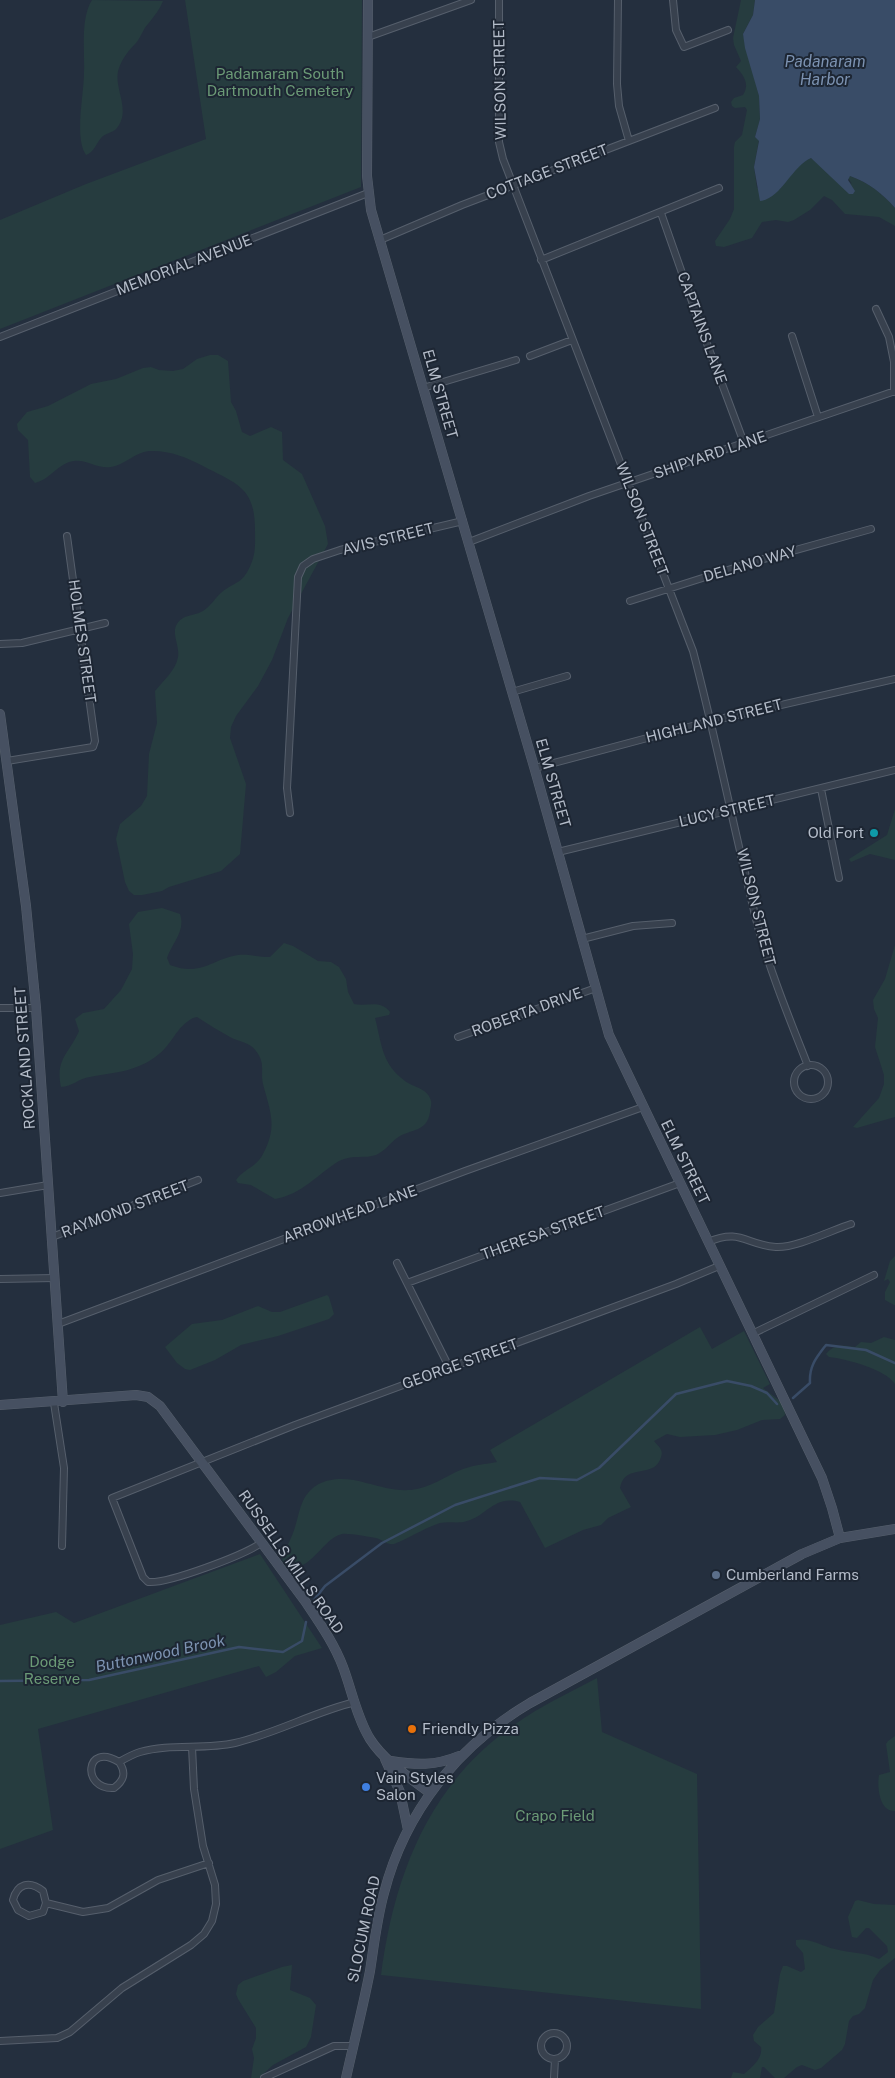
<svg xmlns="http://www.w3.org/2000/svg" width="895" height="2078" font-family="'Public Sans',sans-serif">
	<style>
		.green { fill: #263c3f }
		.water { fill: #394c67 }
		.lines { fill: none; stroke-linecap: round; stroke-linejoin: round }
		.stream { stroke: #394c67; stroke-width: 2.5 }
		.street-casing { stroke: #565f6c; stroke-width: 8 }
		.secondary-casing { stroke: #565f6c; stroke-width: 10 }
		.street { stroke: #38414e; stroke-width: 6 }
		.secondary { stroke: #465061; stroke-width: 9 }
		.culture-dot { fill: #0f9aa8; stroke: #1d2633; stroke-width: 2 }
		.service-dot { fill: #5c6f8a; stroke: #1d2633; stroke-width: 2 }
		.food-dot { fill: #e8710a; stroke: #1d2633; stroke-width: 2 }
		.shop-dot { fill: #3f7fe0; stroke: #1d2633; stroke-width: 2 }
		.labels { text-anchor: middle; stroke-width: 4; stroke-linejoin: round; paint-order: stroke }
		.park-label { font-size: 15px; fill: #6b9a76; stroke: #1d2633 }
		.street-label { font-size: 15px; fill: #b4bcc9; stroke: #1d2633 }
		.poi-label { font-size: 15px; fill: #b4bcc9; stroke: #1d2633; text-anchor: start }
		.water-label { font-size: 16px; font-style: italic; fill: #7c92b1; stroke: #1d2633 }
	</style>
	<rect width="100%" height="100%" fill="#242f3e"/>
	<path class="green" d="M92,0L163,1C159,11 154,16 148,24C143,29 141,37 136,43C129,50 122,59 119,68C112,87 132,109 117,128C113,133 105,133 101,138C96,144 94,152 86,155C74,138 84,94 84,73C85,52 80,19 92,0Z
		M185,0H362L361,187L0,329V220L86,184L206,139Z
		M741,0H755L753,15L743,34L759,96L760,119L755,137L759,140L754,167L757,188L779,190C788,178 797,164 811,158L852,184L848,178L850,176C869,183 882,193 895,208V226L879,217L845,214L832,200L824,196L810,210L794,220L788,222L776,220L762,222L752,238L724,247L716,246L715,241L730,219L734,209V147L735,142L742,135L747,110L745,107L735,108L732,106L731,102L734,98L743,95C750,84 744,76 736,67L741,61L734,45L733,38Z
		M210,355H218L228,361L231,402L236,411L242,432L250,436L271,427L282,432L283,460L302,474L325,526L328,544L288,618L272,660L258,686L236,716L231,727L230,738L246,784L240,854L221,871L169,887L162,891L142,895H134L129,891L125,882L116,839L120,824L141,806L147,796L149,754L157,723L155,691C163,681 176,670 178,657C180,646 171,633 177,624C183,614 195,616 203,611C211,606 215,598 222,592C236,581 243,584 251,564C256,553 255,542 255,530C255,487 237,484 203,466C186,457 169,450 149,451C135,452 125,465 111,467C97,469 86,459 74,461C58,463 51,479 35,483L30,477L28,440L18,430L17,424L27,412L48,406L91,384L116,379L143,368L151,367L159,370L173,371L183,369L197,359Z
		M895,809V860L870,854L851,862L849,859L887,835Z
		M162,908L180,914C186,931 172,943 167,958L170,965C201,977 212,959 238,955C248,954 259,957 270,957L284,943L293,946L318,961L331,962L339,967L346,979L348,992L354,1004C367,1007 380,999 390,1012L389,1015L375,1018C382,1044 381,1063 405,1081C414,1088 428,1088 431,1101C432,1104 430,1109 430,1112C427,1133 411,1128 397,1138C390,1143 385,1151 376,1155C365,1159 353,1154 339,1161C318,1174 301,1195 275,1199L251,1185L238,1183L236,1180C243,1169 257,1167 263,1154C278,1126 270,1111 263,1084C260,1071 266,1064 256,1051C250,1042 239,1042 230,1037C219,1031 208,1024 197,1017L193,1018C176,1027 173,1043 159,1054C137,1072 116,1072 90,1077C79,1078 72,1087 61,1087C55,1059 69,1054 79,1031L75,1019L83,1013L104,1009L121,990L132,969L133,954L129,924L138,912Z
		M895,945V1117L857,1128L853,1127L879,1098L884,1084V1075L875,1047L878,1018L874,1009L873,1000L885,979Z
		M895,1256V1305H894L885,1300V1292L890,1282L888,1279L884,1281L890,1261Z
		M327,1295L329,1297L334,1314L329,1319L278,1336L241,1345L215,1360L190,1370L185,1369L177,1363L165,1347L192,1324L222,1320L258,1306L272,1312H280Z
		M700,1327L712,1349L744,1331L770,1384L763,1388L784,1404L785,1415L780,1419L762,1420L737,1430L715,1435L680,1437L667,1434L654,1441C658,1446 664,1450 661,1457C656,1474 641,1468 628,1475C623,1478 621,1483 620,1488L631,1507L608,1518L601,1525L583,1530L545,1548L520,1502C494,1495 487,1516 467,1521C459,1524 449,1521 440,1523C424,1528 410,1538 394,1544C387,1545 383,1540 376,1538C370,1537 348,1533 342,1534C322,1538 310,1576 284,1566L282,1558C286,1547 292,1538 295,1527C298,1518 299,1509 303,1501C315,1476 343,1476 366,1483C384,1487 392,1491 411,1490C431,1488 445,1476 463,1469C474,1465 486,1464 497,1462L490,1450Z
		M884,1337L895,1340V1384C885,1369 847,1359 829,1357L826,1354C834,1344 843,1345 855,1347L861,1342L871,1343Z
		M260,1554L322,1648L295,1656L276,1672L266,1677L259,1666L38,1729L53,1830L0,1849V1625L56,1612L74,1623Z
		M597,1678L602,1732L697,1774L701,2009L381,1975C394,1875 429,1784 514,1725C540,1706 569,1693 597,1678Z
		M895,1736V1811C879,1812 877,1786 879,1775L890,1772L886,1744L888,1741Z
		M858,1900L874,1904L895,1905V1958L880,1970L873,1980L865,2008L859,2014L853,2016L849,2021L845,2044L842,2050L821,2068L815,2070L802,2065L797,2067L784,2078H775L764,2067H762L760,2078H731L733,2072L744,2074C752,2067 763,2059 761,2047L754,2041L753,2035L758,2027L774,2013L780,1974L783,1966H787L801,1972L805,1969L803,1953L796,1945V1940C808,1937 824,1947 835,1949C852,1954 862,1951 879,1959L888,1952L887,1946L869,1928H866L857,1938L852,1937L848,1917L855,1901Z
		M292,1965L290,1990L310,1998L316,2005L311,2037L306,2047L273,2065L259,2078H251L254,2058L252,2049L256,2038V2028L238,1999L236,1994L238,1985L243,1981L282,1967Z"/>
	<path class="water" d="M755,0H895V208C882,193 869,183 850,176L848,180L855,191L853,194H849L811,158C792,166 781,199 760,201L754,167L759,141L755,137L760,119L759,96L745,48L743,34L753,15Z"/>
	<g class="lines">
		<path class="stream" d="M793,1398L810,1383C809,1366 816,1358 826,1345L866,1350L895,1363
			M314,1600L325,1586L382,1543L455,1505L540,1478L577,1480L599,1468L676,1394L727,1381L751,1386L767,1393L777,1404
			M0,1681L89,1680L239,1647L283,1652L302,1641L306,1622"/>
		<g class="street-casing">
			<path id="street" d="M499,0V142L503,159L693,651C717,742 735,835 758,927C771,974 790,1020 808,1066
				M618,0L617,84L619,106L629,141
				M673,0L676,30L684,47L728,30
				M368,37L471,0
				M661,213L703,333L744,443
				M380,240L462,205L715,108
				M541,260L719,188
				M876,309L889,337L894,362V392
				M792,336L818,417
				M0,337L368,193
				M530,356L572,340
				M423,388L516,360
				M469,542L589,496L895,391
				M630,601L753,562L871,529
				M0,644L22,643L105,623
				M512,692L567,676
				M7,761L93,747L95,741L67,536
				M535,768L711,721L895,679
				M821,789L839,878
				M290,813L287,788L298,577L303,566L313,559L340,550L463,521
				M558,852L895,770
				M582,939L633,926L672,923
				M0,1008H36
				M458,1037L596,988
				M794 1082a17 17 0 1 1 34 0a17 17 0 1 1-34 0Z
				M0,1193L48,1185
				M52,1237L198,1180
				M708,1242C741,1228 746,1245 776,1247C796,1248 832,1230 851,1224
				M397,1263L449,1367
				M0,1279L55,1278
				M407,1283L680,1183
				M58,1324L465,1171L643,1107
				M752,1334L874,1275
				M54,1403L64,1468L62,1546
				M261,1543C244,1555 168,1584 148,1582L143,1577L112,1498L295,1425L676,1284L719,1266
				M119,1762C85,1741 81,1790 114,1788C125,1780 126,1772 119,1762C126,1758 133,1754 140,1752C170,1743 204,1750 235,1743C277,1733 314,1712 355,1702
				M46,1903L43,1912L29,1916L18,1910L13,1900C17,1884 29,1880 43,1891L46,1903L83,1912L108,1908L158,1880L209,1863
				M541 2046a13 13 0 1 1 26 0a13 13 0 1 1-26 0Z
				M0,2041L57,2038L70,2032L122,1988L191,1945L204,1934L212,1921L216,1904L215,1885L203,1846L194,1789L192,1747
				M264,2078L334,2046H353
				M554,2078L555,2059"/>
		</g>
		<g class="secondary-casing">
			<path id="secondary" d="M368,0L367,176L371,210L535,770L609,1035L822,1478L832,1508L840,1538
				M0,714L26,906L36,1008L63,1402
				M0,1405L136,1395L148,1397L160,1406L305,1601C319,1622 334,1643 343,1667C352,1691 357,1718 370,1739C384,1761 410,1778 430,1793
				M385,1759L400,1792L408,1830
				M391,1761C416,1765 435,1766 459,1756
				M346,2078C354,2042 363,2007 370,1971C374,1945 377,1918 384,1893C405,1811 459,1745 530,1703L802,1554L840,1538L895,1529"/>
		</g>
		<use href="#street" class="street"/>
		<use href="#secondary" class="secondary"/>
	</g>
	<circle class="culture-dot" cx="874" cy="833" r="5"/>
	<circle class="service-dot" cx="716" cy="1575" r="5"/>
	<circle class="food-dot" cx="412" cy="1729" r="5"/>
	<circle class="shop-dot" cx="366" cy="1787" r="5"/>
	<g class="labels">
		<g class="park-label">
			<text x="280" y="79">Padamaram South<tspan x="280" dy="17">Dartmouth Cemetery</tspan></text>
			<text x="52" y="1667">Dodge<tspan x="52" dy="17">Reserve</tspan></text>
			<text x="555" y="1821">Crapo Field</text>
		</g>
		<g class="street-label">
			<text transform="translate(500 80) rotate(-91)" y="5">WILSON STREET</text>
			<text transform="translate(547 172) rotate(-21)" y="5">COTTAGE STREET</text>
			<text transform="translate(184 265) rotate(-21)" y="5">MEMORIAL AVENUE</text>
			<text transform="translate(702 328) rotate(70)" y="5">CAPTAINS LANE</text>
			<text transform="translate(440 394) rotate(74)" y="5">ELM STREET</text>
			<text transform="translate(710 455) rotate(-19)" y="5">SHIPYARD LANE</text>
			<text transform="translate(642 519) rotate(69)" y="5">WILSON STREET</text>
			<text transform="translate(388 539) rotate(-14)" y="5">AVIS STREET</text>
			<text transform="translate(750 564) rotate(-16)" y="5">DELANO WAY</text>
			<text transform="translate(82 641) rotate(82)" y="5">HOLMES STREET</text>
			<text transform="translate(714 721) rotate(-14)" y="5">HIGHLAND STREET</text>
			<text transform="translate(553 783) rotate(74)" y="5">ELM STREET</text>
			<text transform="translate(727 811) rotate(-13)" y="5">LUCY STREET</text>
			<text transform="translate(756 907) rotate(76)" y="5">WILSON STREET</text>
			<text transform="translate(527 1012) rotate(-20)" y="5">ROBERTA DRIVE</text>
			<text transform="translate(25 1058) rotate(-94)" y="5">ROCKLAND STREET</text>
			<text transform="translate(685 1162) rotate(64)" y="5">ELM STREET</text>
			<text transform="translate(125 1209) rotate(-21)" y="5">RAYMOND STREET</text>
			<text transform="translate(350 1214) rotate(-20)" y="5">ARROWHEAD LANE</text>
			<text transform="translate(543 1233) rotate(-20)" y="5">THERESA STREET</text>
			<text transform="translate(460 1364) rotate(-20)" y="5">GEORGE STREET</text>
			<text transform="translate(291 1562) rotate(55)" y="5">RUSSELLS MILLS ROAD</text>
			<text transform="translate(364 1929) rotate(-78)" y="5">SLOCUM ROAD</text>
		</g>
		<g class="poi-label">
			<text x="864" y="838" text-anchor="end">Old Fort</text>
			<text x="726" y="1580">Cumberland Farms</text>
			<text x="422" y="1734">Friendly Pizza</text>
			<text x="376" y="1783">Vain Styles<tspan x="376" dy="17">Salon</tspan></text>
		</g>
		<g class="water-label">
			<text x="825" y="67">Padanaram<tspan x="825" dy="18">Harbor</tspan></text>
			<text transform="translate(160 1653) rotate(-12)" y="6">Buttonwood Brook</text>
		</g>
	</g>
</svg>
